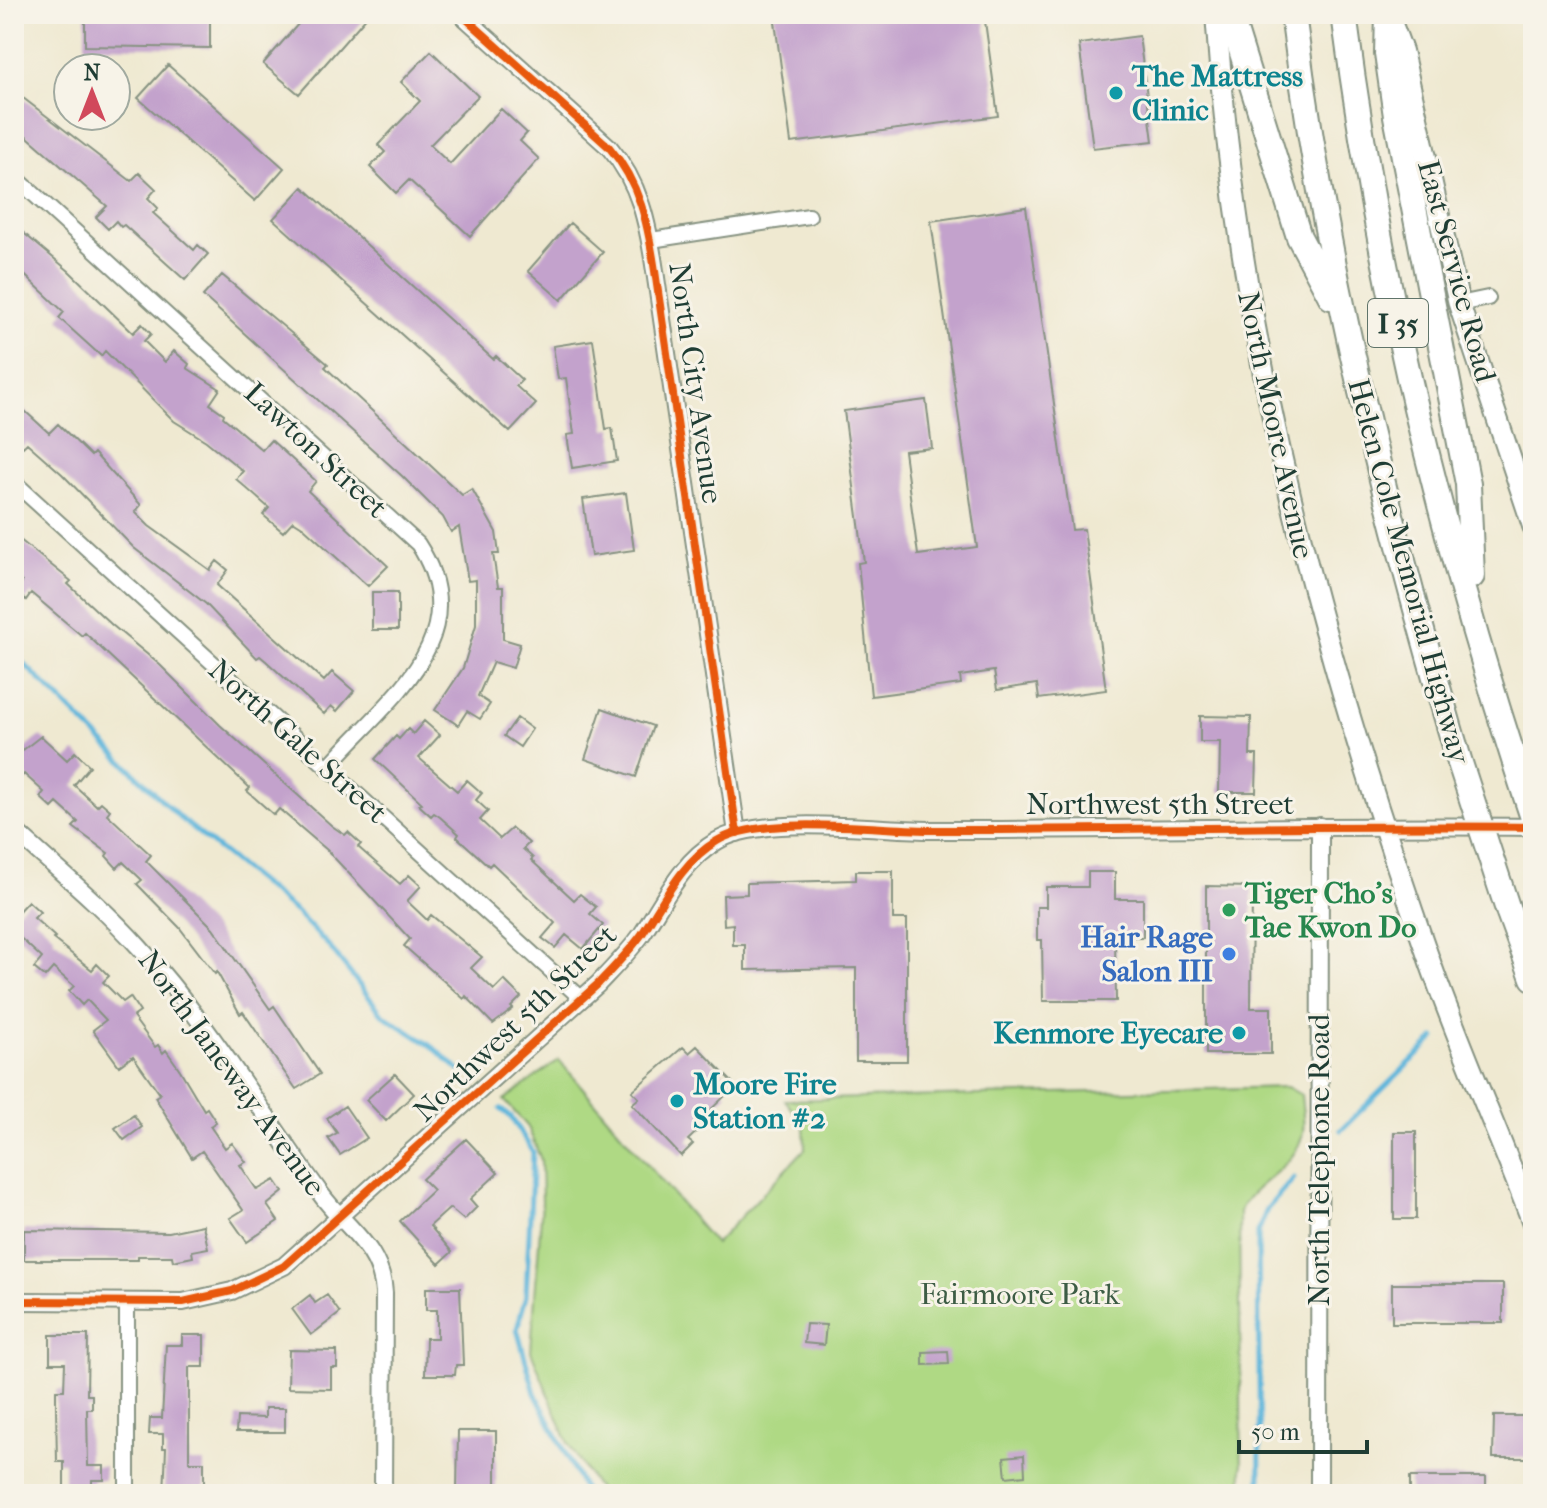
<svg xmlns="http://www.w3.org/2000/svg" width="1547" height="1508" font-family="'IM FELL French Canon',serif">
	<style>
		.green { fill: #afd984; stroke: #678b5c; stroke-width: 2 }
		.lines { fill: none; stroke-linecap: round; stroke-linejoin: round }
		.stream { stroke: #5eb6db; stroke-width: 5 }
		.building { fill: #c3a2cc }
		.minor-casing { stroke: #879382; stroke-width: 18 }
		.tertiary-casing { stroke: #879382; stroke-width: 20 }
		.secondary-casing { stroke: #879382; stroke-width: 24 }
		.motorway-casing { stroke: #879382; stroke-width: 28 }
		.minor { stroke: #fff; stroke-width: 14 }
		.tertiary { stroke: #fff; stroke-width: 16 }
		.secondary { stroke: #fff; stroke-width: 20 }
		.motorway { stroke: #fff; stroke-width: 24 }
		.motorway-bridge-casing { stroke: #879382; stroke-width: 28; stroke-linecap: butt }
		.motorway-bridge { stroke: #fff; stroke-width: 24 }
		.cycleway-casing { stroke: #f7f3e8; stroke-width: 13 }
		.cycleway { stroke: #e8590c; stroke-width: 8 }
		.culture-dot { fill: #0f9aa8; stroke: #f7f3e8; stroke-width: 3 }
		.leisure-dot { fill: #2e9e5b; stroke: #f7f3e8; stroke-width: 3 }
		.shop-dot { fill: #3f7fe0; stroke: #f7f3e8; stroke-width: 3 }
		.labels { text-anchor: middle; stroke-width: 6; stroke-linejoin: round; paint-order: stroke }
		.shield { fill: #f7f3e8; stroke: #60746a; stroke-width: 2 }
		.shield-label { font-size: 28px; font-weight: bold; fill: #1f3d34 }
		.culture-label { font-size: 30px; font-weight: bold; fill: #0d838f; stroke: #f7f3e8; text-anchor: start }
		.street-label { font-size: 30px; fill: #1f3d34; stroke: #f7f3e8 }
		.leisure-label { font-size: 30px; font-weight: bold; fill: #27864d; stroke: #f7f3e8; text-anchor: start }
		.shop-label { font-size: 30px; font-weight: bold; fill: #366cbe; stroke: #f7f3e8; text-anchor: end }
		.park-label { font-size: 30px; fill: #3c5c44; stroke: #f7f3e8 }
	</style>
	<rect width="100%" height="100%" fill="#f7f3e8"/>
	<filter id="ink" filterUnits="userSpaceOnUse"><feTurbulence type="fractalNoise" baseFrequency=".0125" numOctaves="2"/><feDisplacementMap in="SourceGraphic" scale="16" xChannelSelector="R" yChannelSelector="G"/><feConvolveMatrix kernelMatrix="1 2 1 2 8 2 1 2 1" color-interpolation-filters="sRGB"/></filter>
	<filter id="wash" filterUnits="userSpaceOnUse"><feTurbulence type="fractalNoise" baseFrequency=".006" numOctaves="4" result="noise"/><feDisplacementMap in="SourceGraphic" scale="32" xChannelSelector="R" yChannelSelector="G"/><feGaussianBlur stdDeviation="1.8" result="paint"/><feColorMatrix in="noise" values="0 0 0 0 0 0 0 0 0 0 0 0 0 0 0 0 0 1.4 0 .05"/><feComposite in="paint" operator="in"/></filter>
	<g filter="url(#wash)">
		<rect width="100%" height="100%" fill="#efe9d1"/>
		<path class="green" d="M559,1060L715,1244L805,1149L804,1124L785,1100L1287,1087L1301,1095C1302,1108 1306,1128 1301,1140C1290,1171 1253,1183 1239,1212L1242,1486L1235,1494H601L568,1443L531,1351L542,1202L541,1160L528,1127L504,1100Z"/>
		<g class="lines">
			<path class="stream" d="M14,654L180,818L297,913L328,945L383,1015L433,1047L460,1071
				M501,1109L511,1117L533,1152L526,1296L517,1329L535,1393L586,1494
				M1341,1130L1435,1038
				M1260,1494L1258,1232L1267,1209L1294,1178"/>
		</g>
		<g id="blocks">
			<path class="building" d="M85,14H210V48L85,46Z
				M307,14H369L299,94L263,64Z
				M774,14H984L998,116L791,143Z
				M1139,36L1153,141L1093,148L1079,44Z
				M431,51L478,96L430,145L450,164L501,109L527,133L520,141L539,159L470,236L409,180L396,193L370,167L385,152L378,145L420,101L401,82Z
				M168,65L284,168L255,201L138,98Z
				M14,91L131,181L139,173L156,189L148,198L158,208L153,213L194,250L198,245L208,254L185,280L124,225L121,227L116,221L108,229L96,217L107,206L14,125Z
				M303,187L493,359L496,356L522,380L516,386L536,404L510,432L273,219Z
				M1026,207L1072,530L1084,529L1106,690L1039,699L1037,684L997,690L994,671L960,676L961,684L871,696L858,563L864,562L844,411L926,400L932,448L904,451L918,555L977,547L931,221Z
				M570,223L603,252L561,300L528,271Z
				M14,225L69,271L133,333L142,324L151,334L144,341L165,362L174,351L189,364L187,368L220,389L210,404L224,414L223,417L262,450L271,440L316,481L308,491L388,566L368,586L304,528L293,521L283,532L263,515L269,508L236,479L243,471L206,441L174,421L105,351L101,356L59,318L64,312L14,265Z
				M222,275L328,364L325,367L462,495L472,489L496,532L499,554H493L498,587H503V639L520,644L513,668L493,662L478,696L490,704L480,719L467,711L458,725L435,710L463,668L476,625V580L468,581L459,527L451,532L443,517L402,476L203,296Z
				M593,340L606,429L612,428L617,461L572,468L567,435L574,434L566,378L558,379L553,346Z
				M14,401L49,433L58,424L91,456L94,453L141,505L135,512L149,526L210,570L217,561L228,570L217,585L324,681L332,672L354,691L337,711L331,706L324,714L266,661L260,656L257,658L206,604L134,548L62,474L27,443L23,447L14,439Z
				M626,493L634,550L591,556L583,499Z
				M14,535L71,581L68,584L112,625L160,665L220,725L332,826L345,835L348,832L361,844L358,847L400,884L409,875L421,886L407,901L427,920L431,915L482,957L471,968L494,990L504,980L521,997L511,1007L513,1009L493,1024L466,996L464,999L404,946L410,939L327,850L279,809L274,815L247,791L250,788L85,633L82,636L31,593L26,600L15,592L22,582L14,574Z
				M372,592H398V630H372Z
				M602,708L653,726L636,777L585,759Z
				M1200,716L1251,717L1250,755H1257L1256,792H1219L1220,742H1200Z
				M517,718L532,729L520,747L504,736Z
				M424,721L440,735L419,758L457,791L467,780L482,793L476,800L488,811L480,820L500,839L512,828L529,843L523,849L533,858L531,860L574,900L580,894L596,907L590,914L603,925L583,949L566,935L555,948L542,938L555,923L492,863L489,866L457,837L459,834L440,817L434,813L431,816L419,805L422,803L375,759L396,736L399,739L408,729L413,734Z
				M41,736L67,760L75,752L90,766L74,785L97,806L101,802L110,810L107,814L151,855L146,861L213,928L270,1009L274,1006L320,1074L296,1089L243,1012L240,1014L217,972L215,974L179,927L137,884L142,880L123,862L117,868L106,856L108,853L73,827L78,822L57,803L52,808L40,797L44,792L24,774L14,785V742L23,750Z
				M856,871H893V919H907V1061H856V968L745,970V945H733V924L724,925L723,895L747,894V883L856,880Z
				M1088,872H1115V899H1143V937H1115L1116,1001H1043L1042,940H1037V907H1046V887H1088Z
				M1206,886L1252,887L1251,1008H1271V1054H1206Z
				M28,901L40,912L34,918L55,937L53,939L92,970L97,964L109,976L103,982L123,1002L130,997L140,1012L133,1017L155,1047L158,1045L163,1053L166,1050L180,1070L204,1110L207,1108L216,1122L210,1126L225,1148L232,1143L246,1162L240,1165L257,1190L275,1180L283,1192L267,1205L278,1221L247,1242L230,1218L243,1210L202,1151L192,1158L155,1097L160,1094L133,1056L119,1066L93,1030L106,1020L87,1000L82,1005L69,991L74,986L53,968L45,977L34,968L42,958L14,932V916Z
				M697,1046L732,1082L723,1090L727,1094L703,1117L707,1122L688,1140L693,1144L681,1156L632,1104L639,1098L632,1091L683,1047L689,1053Z
				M395,1074L414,1094L386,1121L366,1100Z
				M345,1106L367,1138L340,1155L328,1138L337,1133L327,1118Z
				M134,1115L142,1127L124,1140L115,1128Z
				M1394,1132H1416V1219H1394Z
				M466,1139L498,1173L470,1199L477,1207L464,1220L450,1208L430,1226L452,1252L439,1264L400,1221L433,1190L422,1179Z
				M203,1225L208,1248L192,1251L193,1257L173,1261L172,1256H138V1260H24V1230L169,1232Z
				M1392,1284H1503V1323H1392Z
				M426,1288H460L463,1365H456L455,1375H425L426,1338H437V1310H426Z
				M310,1295L315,1303L327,1295L340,1313L311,1335L292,1309Z
				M806,1324L826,1325L824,1345L804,1343Z
				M50,1335H88L87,1395H92V1409H87L88,1466H104V1480H92V1494H64V1462H57L56,1406V1390H64L65,1363H50Z
				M182,1335H204V1367H189V1462H204V1494H164L166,1448H163V1434H149L150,1418H162L166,1345H182Z
				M289,1350L337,1351V1368H331V1389L288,1388Z
				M948,1351L949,1364L923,1365V1352Z
				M265,1408H285V1432H236L237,1417L265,1418Z
				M1494,1416H1533V1458H1493Z
				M458,1431H496V1494H457Z
				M1024,1455L1025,1475L1006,1477L1004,1457Z
				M1410,1477H1486V1494H1410Z"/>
		</g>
	</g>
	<g filter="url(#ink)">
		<use href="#blocks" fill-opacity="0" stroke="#879382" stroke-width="2"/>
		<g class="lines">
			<g class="minor-casing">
				<path id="minor" d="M14,176L418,544C480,639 385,701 327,768
					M651,240L809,216
					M1459,304L1488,298
					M14,482L582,999
					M127,1494V1302"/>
			</g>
			<g class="tertiary-casing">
				<path id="tertiary" d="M461,14L609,147C640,183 648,224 655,271L737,833
					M14,830C56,868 101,905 139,947C208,1022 260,1111 320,1193C345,1228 381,1246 384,1293L383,1494
					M14,1301L183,1302L232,1291L284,1266L598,984C613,968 629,952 642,934C664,901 681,862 717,841C763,814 878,830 933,830C1133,830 1333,825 1533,827
					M1319,1494L1320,826"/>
			</g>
			<g class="secondary-casing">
				<path id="secondary" d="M1216,14C1237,342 1322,656 1431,965C1462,1052 1500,1137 1533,1223
					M1390,19L1402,51L1459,304L1533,526"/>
			</g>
			<g class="motorway-casing">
				<path id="motorway" d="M1230,14L1299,237L1331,297
					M1293,14C1325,269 1387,518 1460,763
					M1344,14C1379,287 1446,558 1533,818
					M1388,14L1387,54L1396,116L1468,484L1472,576
					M1508,910L1533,978"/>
			</g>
			<use href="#minor" class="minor"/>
			<use href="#tertiary" class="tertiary"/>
			<use href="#secondary" class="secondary"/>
			<use href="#motorway" class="motorway"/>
			<g class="motorway-bridge-casing">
				<path id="motorway-bridge" d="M1460,763L1508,910"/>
			</g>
			<use href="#motorway-bridge" class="motorway-bridge"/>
			<g class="cycleway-casing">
				<path id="cycleway" d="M461,14L609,147C640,183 648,224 655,271L737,833
					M14,1301L183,1302L232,1291L284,1266L598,984C613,968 629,952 642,934C664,901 681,862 717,841C763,814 878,830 933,830C1133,830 1333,825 1533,827"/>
			</g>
			<use href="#cycleway" class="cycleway"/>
		</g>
	</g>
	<g class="culture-dot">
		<circle cx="1116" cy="93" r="8"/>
		<circle cx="1239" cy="1033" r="8"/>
		<circle cx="677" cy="1101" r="8"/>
	</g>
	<circle class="leisure-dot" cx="1229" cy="910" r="8"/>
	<circle class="shop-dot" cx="1229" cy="954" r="8"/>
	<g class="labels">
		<rect class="shield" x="1368" y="299" width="60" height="48" rx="6"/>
		<g class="shield-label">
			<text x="1398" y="333">I 35</text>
		</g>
		<g class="culture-label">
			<text x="1132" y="86">The Mattress<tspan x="1132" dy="34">Clinic</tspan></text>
			<text x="1223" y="1043" text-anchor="end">Kenmore Eyecare</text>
			<text x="693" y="1094">Moore Fire<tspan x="693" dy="34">Station #2</tspan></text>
		</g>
		<g class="street-label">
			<text transform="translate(1457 271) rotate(75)" y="10">East Service Road</text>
			<text transform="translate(696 383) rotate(82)" y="10">North City Avenue</text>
			<text transform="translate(1276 425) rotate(78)" y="10">North Moore Avenue</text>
			<text transform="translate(316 450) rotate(43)" y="10">Lawton Street</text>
			<text transform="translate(1409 571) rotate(75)" y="10">Helen Cole Memorial Highway</text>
			<text transform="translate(298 741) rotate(42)" y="10">North Gale Street</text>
			<text x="1160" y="814">Northwest 5th Street</text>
			<text transform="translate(515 1023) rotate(-44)" y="10">Northwest 5th Street</text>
			<text transform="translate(232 1073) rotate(54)" y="10">North Janeway Avenue</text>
			<text transform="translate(1319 1160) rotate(-90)" y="10">North Telephone Road</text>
		</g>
		<g class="leisure-label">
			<text x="1245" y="903">Tiger Cho's<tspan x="1245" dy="34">Tae Kwon Do</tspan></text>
		</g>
		<g class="shop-label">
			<text x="1213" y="947">Hair Rage<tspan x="1213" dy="34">Salon III</tspan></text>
		</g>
		<g class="park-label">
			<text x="1020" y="1304">Fairmoore Park</text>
		</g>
	</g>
	<rect width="1547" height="1508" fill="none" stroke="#f7f3e8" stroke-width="48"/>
	<g transform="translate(92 92)"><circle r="38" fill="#f7f3e8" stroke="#a1aaa0" stroke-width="2"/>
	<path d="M0-6L14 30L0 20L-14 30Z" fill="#d1495b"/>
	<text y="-12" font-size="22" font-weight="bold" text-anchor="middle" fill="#1f3d34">N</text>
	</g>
	<path d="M1239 1440v12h128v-12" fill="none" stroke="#1f3d34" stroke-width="4"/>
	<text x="1251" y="1440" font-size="24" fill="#1f3d34" stroke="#f7f3e8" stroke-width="6" paint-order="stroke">50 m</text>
</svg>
